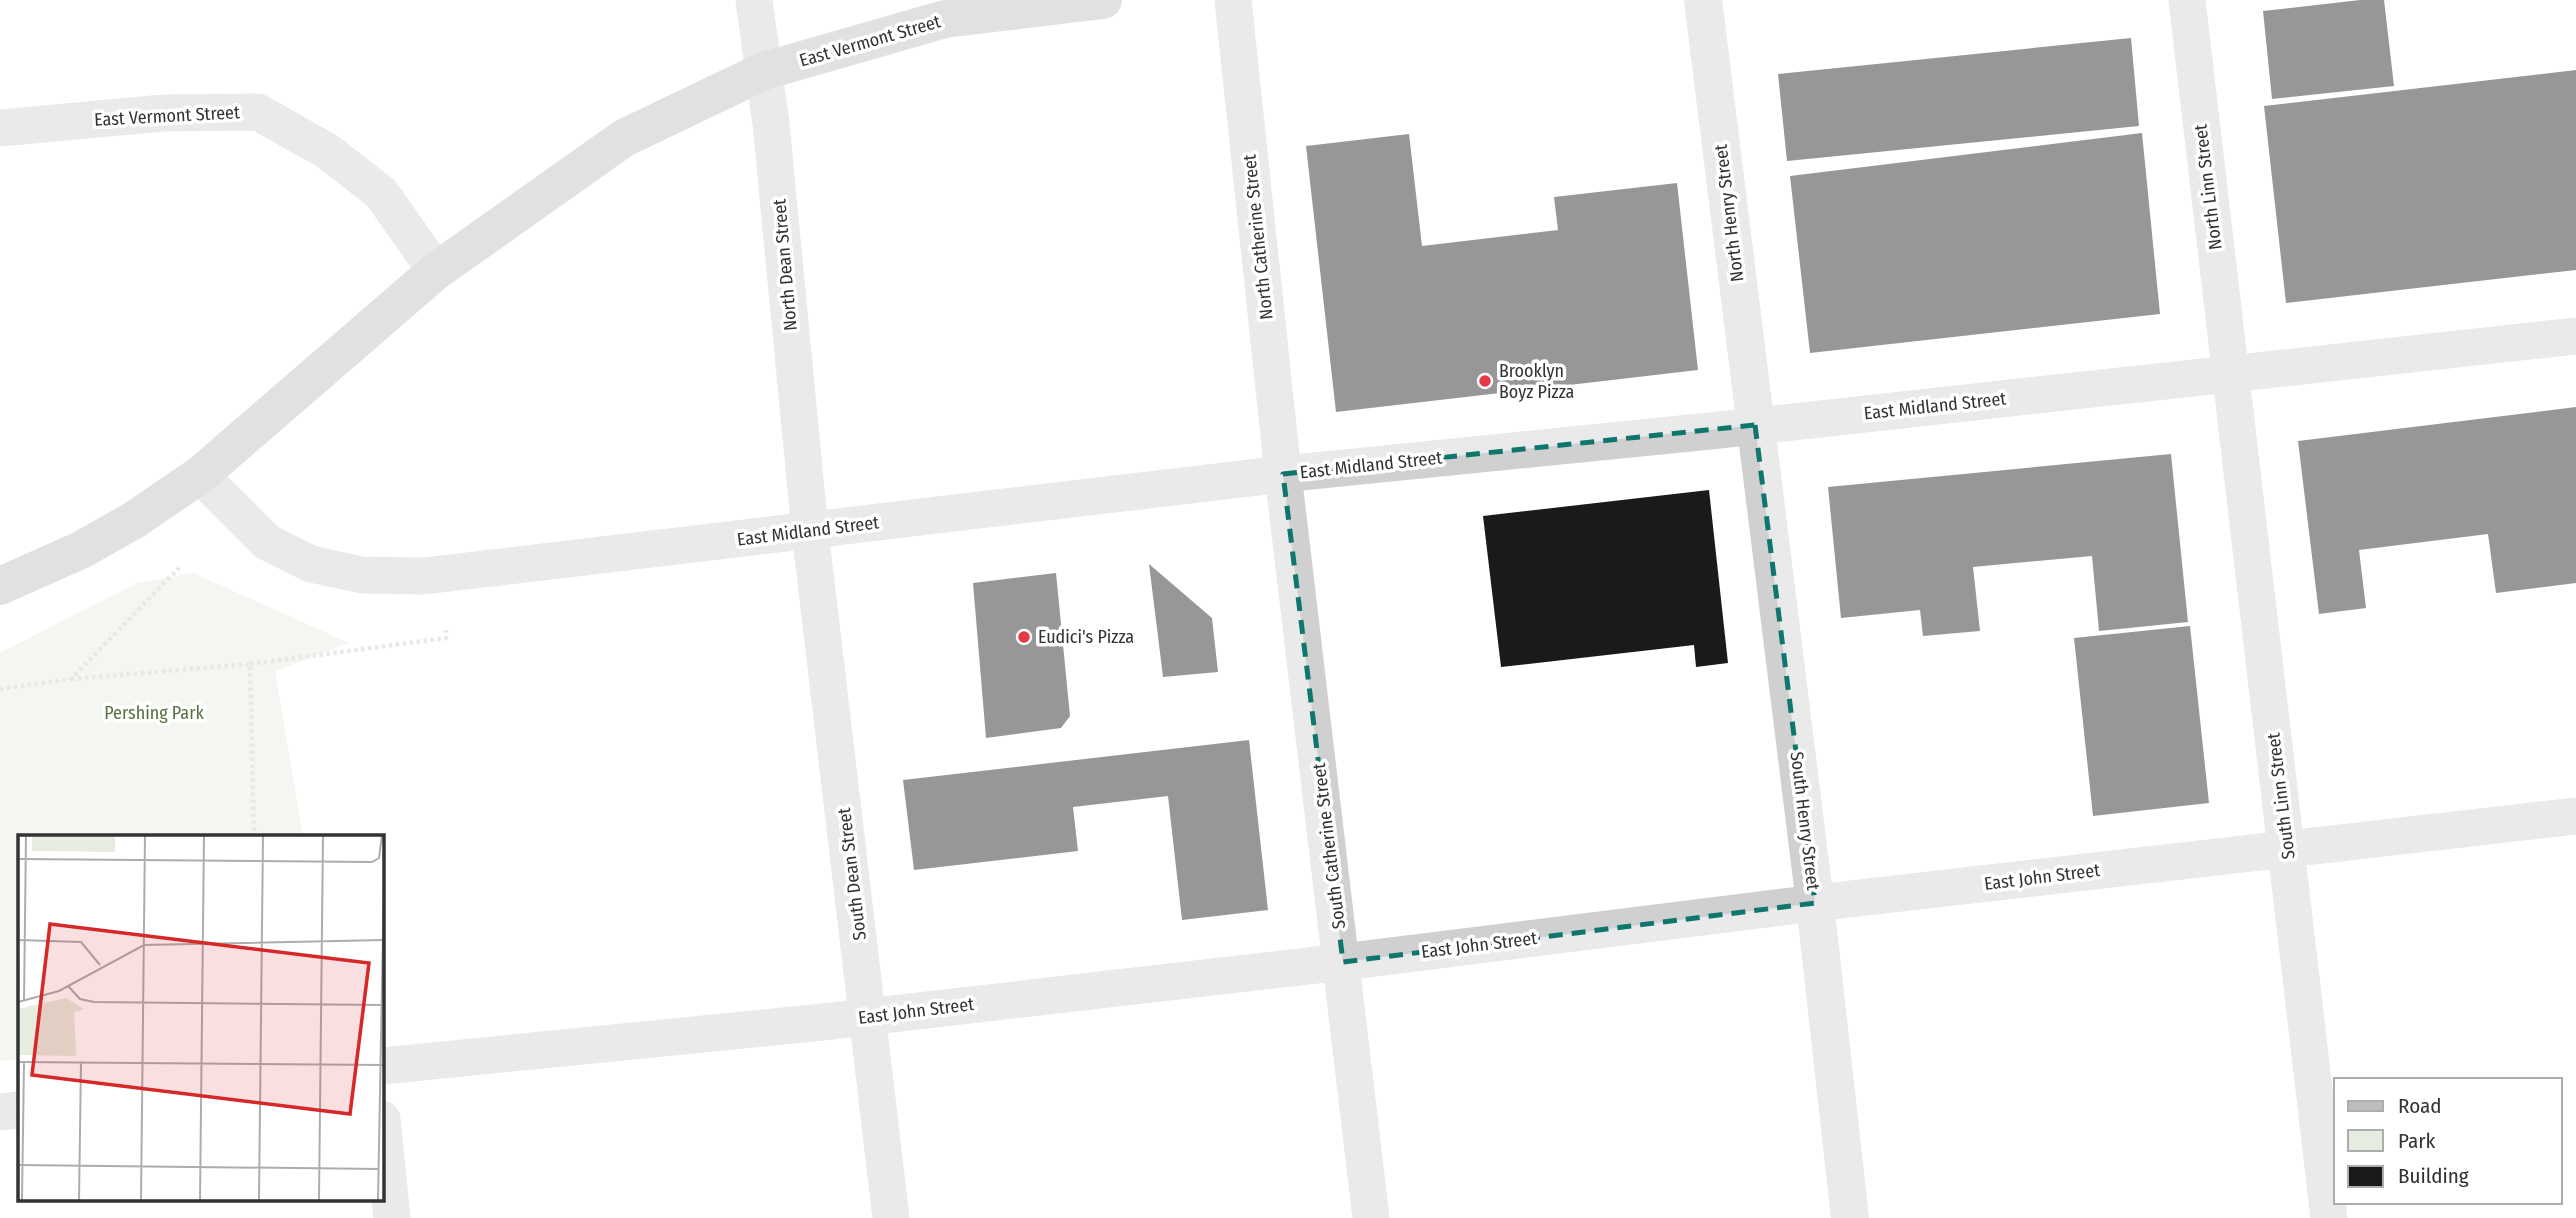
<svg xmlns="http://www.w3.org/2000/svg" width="2576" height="1218" font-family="'Fira Sans Condensed',sans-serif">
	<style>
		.green { fill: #e6ecdf }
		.building { fill: #1a1a1a }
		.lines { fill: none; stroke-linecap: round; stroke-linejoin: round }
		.path { stroke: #cdcdcd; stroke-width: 4.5; stroke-dasharray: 3.5 3.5; stroke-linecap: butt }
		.minor { stroke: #d0d0d0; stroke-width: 37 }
		.tertiary { stroke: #d0d0d0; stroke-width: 38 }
		.secondary { stroke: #bdbdbd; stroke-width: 38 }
		.marked { fill: none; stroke: #0f766e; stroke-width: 5; stroke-dasharray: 14 9; stroke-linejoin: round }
		.poi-dot { fill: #e63946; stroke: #fff; stroke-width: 2.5 }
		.labels { text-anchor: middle; stroke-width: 7; stroke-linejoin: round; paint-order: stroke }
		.street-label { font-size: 18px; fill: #333; stroke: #fff }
		.poi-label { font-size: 18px; fill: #333; stroke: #fff; text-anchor: start }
		.park-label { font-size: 18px; fill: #56703f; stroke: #fff }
		.inset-road { fill: none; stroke: #adadad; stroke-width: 2 }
		.view { fill: #d62828; fill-opacity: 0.15; stroke: #d62828; stroke-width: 3.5 }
		.inset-edge { fill: none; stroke: #333; stroke-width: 3.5 }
	</style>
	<rect width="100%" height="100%" fill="#fff"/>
	<path class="green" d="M193,573L349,643L275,671L303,836H19V1059L0,1061V653L137,583Z"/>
	<path class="building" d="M2360,0H2384L2394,86L2272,99L2263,11Z
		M2131,38L2139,126L1787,161L1778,74Z
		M2576,70V270L2286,303L2264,106Z
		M2142,133L2160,314L1810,353L1790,176Z
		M1409,134L1422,246L1558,230L1554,197L1677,183L1698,370L1336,412L1306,146Z
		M2576,407V583L2496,593L2488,534L2359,550L2366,608L2319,614L2298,441Z
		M2171,454L2188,622L2099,631L2092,556L1973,567L1980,631L1923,636L1920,610L1841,618L1828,487Z
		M1709,490L1728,663L1696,667L1694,645L1501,667L1483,516Z
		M1149,564L1212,618L1218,672L1163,677Z
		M1056,573L1070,716L1061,728L986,738L973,583Z
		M2190,626L2209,803L2093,816L2074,638Z
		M1249,740L1268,910L1182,920L1168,796L1073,807L1078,851L914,870L903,780Z"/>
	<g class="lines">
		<path class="path" d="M250,664L446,638V630
			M71,679L250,664L254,836
			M0,689L71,679L179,568"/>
		<path class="minor" d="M754,0L771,124L810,531L891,1218
			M1233,0L1283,474L1371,1218
			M2187,0L2329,1218
			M0,128L163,113L258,112L327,151L381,193L436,271
			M200,475L267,542L311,564L362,575L424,576L1283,474L1710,431L2576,336
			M382,1066L823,1022L1343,962L1815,903L2576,816
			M0,1112L19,1110
			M382,1119L392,1218"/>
		<path class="tertiary" d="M1703,0L1815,903L1850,1218"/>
		<path class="secondary" d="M0,586L81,550L134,520L200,475L436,271L624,138L764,71L945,19L1103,0"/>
	</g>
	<path d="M0 0H2576V1218H0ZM1755,425L1815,903L1343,962L1283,474Z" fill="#fff" fill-opacity=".55" fill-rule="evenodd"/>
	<path class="marked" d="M1755,425L1815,903L1343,962L1283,474Z"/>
	<g class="poi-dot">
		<circle cx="1485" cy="381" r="7"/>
		<circle cx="1024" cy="637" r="7"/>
	</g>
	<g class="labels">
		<g class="street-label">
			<text transform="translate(870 41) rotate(-16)" y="6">East Vermont Street</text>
			<text transform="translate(167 116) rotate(-3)" y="6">East Vermont Street</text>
			<text transform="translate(2208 187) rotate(-97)" y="6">North Linn Street</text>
			<text transform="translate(1729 213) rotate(-97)" y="6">North Henry Street</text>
			<text transform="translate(1258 237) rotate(-96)" y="6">North Catherine Street</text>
			<text transform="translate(785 265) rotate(-95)" y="6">North Dean Street</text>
			<text transform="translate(1935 406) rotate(-6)" y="6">East Midland Street</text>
			<text transform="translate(1371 465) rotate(-6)" y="6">East Midland Street</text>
			<text transform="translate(808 531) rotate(-7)" y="6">East Midland Street</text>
			<text transform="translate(2281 796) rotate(-97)" y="6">South Linn Street</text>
			<text transform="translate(1805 821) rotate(83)" y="6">South Henry Street</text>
			<text transform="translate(1329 846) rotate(-97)" y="6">South Catherine Street</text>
			<text transform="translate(852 874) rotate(-97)" y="6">South Dean Street</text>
			<text transform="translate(2042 877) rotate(-7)" y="6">East John Street</text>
			<text transform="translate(1479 945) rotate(-7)" y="6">East John Street</text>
			<text transform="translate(916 1011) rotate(-7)" y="6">East John Street</text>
		</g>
		<g class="poi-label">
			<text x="1499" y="377">Brooklyn<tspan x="1499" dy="21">Boyz Pizza</tspan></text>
			<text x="1038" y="643">Eudici's Pizza</text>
		</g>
		<g class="park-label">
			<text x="154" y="719">Pershing Park</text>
		</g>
	</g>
	<g transform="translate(18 835)">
		<rect width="366" height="366" fill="#fff"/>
		<path d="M14,0H97V17L14,16ZM48,163L66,174L56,177L58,221L0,220V174Z" fill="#e6ecdf"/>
		<path class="inset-road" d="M0,24L354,27L361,23L364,0M0,105L63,107L82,130M50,151L62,164L76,167L363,170M6,166L8,0M0,167L41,156L126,110L366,105M0,227L366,230M0,330L361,334M4,365L6,227M61,365L63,227M123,365L127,0M182,365L186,0M241,365L245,0M301,365L305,0M360,365L366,40"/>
		<path class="view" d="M32,89L351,128L332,279L14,240Z"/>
		<rect width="366" height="366" class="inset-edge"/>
	</g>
	<rect x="2334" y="1078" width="228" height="126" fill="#ffffff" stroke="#adadad" stroke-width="2"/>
	<rect x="2348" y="1101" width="35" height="10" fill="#bdbdbd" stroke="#adadad" stroke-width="2"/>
	<text x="2398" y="1113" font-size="21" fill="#333333">Road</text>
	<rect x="2348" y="1130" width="35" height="21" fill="#e6ecdf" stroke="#adadad" stroke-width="2"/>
	<text x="2398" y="1148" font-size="21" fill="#333333">Park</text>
	<rect x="2348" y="1166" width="35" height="21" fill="#1a1a1a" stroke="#adadad" stroke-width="2"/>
	<text x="2398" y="1183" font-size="21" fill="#333333">Building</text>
</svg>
